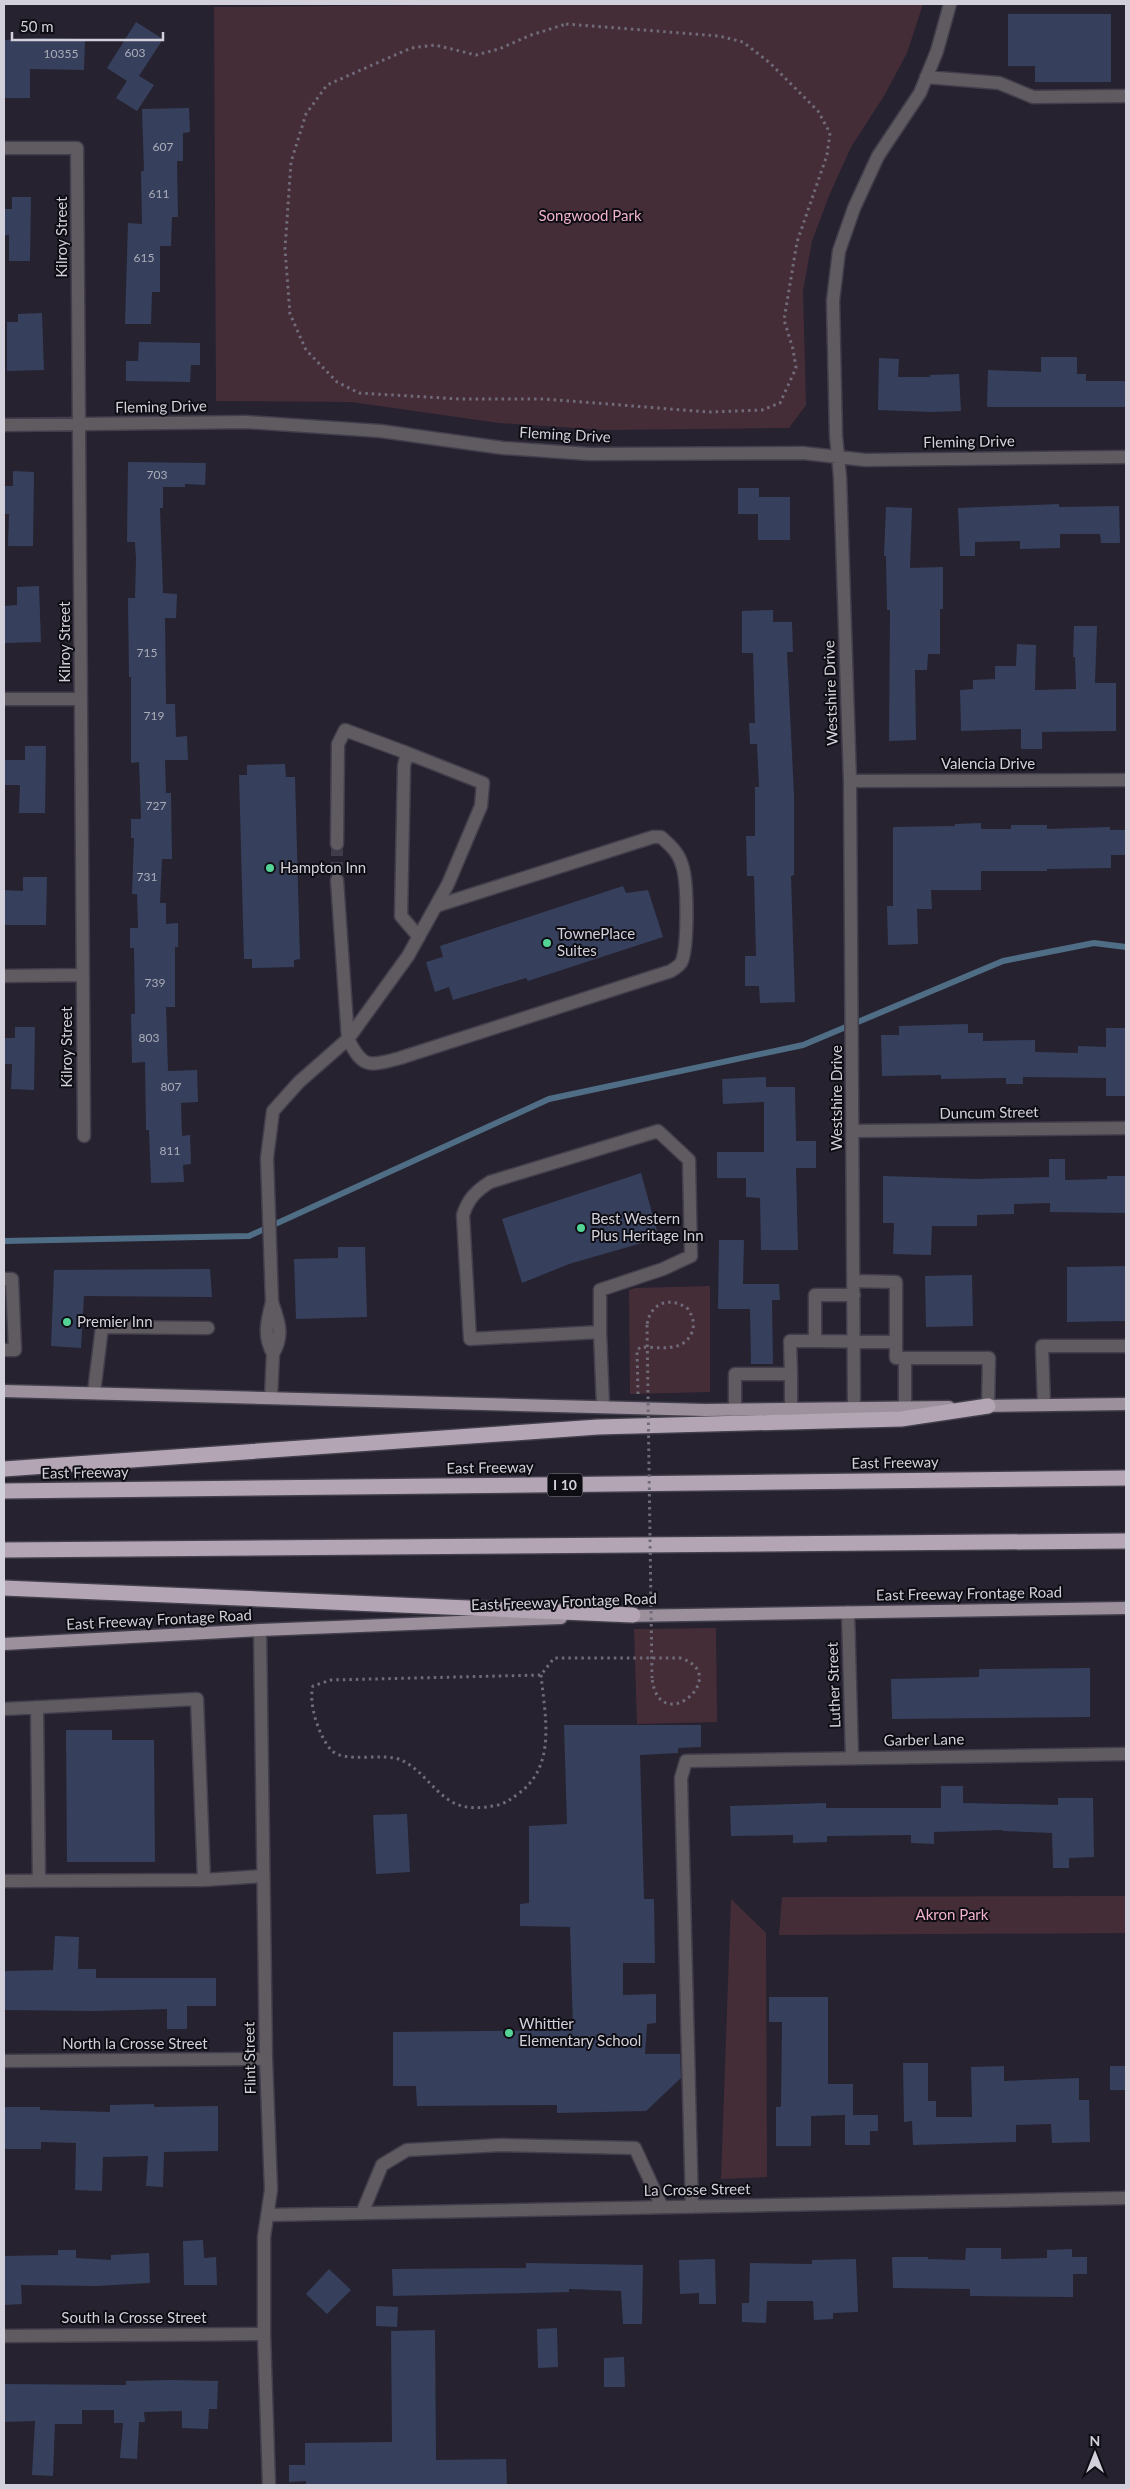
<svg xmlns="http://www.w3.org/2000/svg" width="1130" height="2489" font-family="Lato,sans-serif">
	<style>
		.green { fill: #452d38 }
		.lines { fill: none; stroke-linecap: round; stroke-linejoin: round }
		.stream { stroke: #4f6d84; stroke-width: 6 }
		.building { fill: #36405c }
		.minor-tunnel { stroke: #403c4a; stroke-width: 12; stroke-dasharray: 12 6; stroke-linecap: butt }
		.minor-casing { stroke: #423e4b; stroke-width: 15 }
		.major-casing { stroke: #423e4b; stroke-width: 15 }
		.highway-casing { stroke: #423e4b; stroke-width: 18 }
		.path { stroke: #6f6b78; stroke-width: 3; stroke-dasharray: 2.5 4; stroke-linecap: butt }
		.minor { stroke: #605b61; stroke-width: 12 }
		.major { stroke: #9c909d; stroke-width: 12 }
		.highway { stroke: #b3a5b4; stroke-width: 15 }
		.path-bridge { stroke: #6f6b78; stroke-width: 3; stroke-dasharray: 2.5 4; stroke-linecap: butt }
		.poi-dot { fill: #53d396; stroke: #0e0d13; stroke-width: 2 }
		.labels { text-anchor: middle; stroke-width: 4; stroke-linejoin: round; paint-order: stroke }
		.number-label { font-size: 12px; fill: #abacba }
		.shield { fill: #0e0d13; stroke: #97969e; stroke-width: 1 }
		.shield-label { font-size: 14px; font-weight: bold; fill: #d2d0da }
		.park-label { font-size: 15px; fill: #f1b2cd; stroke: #0e0d13 }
		.street-label { font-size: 15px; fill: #d2d0da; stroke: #0e0d13 }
		.poi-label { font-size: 15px; fill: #d2d0da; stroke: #0e0d13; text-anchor: start }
	</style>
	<rect width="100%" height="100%" fill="#262230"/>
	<path class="green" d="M574,4H923L907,53L884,96L851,147L829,196L812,241L803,291L806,405L789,428L604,430L499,423L351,402L216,401L214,7Z
		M710,1286V1392L630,1394L629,1290L636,1288Z
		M716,1628L717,1722L637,1724L634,1629Z
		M1126,1896V1933L779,1935L782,1897Z
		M731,1899L766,1933L767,2177L721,2179Z"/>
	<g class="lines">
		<path class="stream" d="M4,1241L249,1236L549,1099L803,1045L1003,961L1094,943L1126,947"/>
	</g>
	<path class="building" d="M1008,14H1111V82H1035V66H1008Z
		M136,22L163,39L139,76L154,85L137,111L116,98L127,81L107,68Z
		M38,38L85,39L84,70L30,69V98H4V40Z
		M189,108L190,132L183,133V161H177L178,217H172L171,246H160V292H152L151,324H125L128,223L142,224L141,171H144L142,109Z
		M12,197H31L30,261H9V235H4V209H12Z
		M42,313L44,370L7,371V322H18V314Z
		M139,342L200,343V365H191L190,382L126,381V361H138Z
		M1041,357H1077V374H1086V381H1126V407H987L988,370L1041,372Z
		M879,358L899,359L898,377H930V375L959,374L961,411L932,412L878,410Z
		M128,462L206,463L205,485L185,484V487H163V508H160L163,593L177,594L176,618H165L166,704H175L176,737L187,736L188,760H165L166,793H171L172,859H162L160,903H166V924L178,923V947H175V1007H166L168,1071L197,1070L198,1102L181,1103L182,1136L190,1135L191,1164L183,1165L184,1182L151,1183L149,1130H146L145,1062L132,1063L131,1014H135L134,948H130V928H138L137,894H132L134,838H131V819H141L139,762L131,763V677H129L128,598H135L136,560L135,542H127Z
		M13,471L34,472L33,546H8L9,514H4V486H13Z
		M738,488H759V497H790V540H758V514H738Z
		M1059,504V507L1119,506L1120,543H1101L1100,534H1060V548L1020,549V541L975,542V556H960L958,508Z
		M886,507L912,508L910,568L943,567V609H940V654H928L927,670H915L916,740L889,741L890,610H887L886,556H884Z
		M39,586L41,642L4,643V606L17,605V587Z
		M773,610V622H792L793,652H787L794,795V875L791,876L795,1002L760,1003L759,986H745V956H756L754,876H747L746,836H755V787H759L757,744H750L749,723H755L753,653H742V611Z
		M1074,626H1097L1095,683H1116V731L1042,732V749H1021V729L961,731L960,690L973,689V680L995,679V666H1016L1017,644L1036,645L1035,690L1076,689L1075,657H1073Z
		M25,746H46L45,813H19L20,785H4V760H25Z
		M285,764L286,777H295L300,959L294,960V967L252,968V959H244L239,775H247V765Z
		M981,823V829H1011V825H1047V829L1110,827V830H1126V855H1111V868L1047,869V871H981V890H931L932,909H917L918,944L888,945L887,906H893V827L955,826V824Z
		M23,877H47L46,925H4V890L23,891Z
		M623,886L626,893L648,890L663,937L528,981L526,978L453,1000L449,987L435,992L426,962L443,957L440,946Z
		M968,1024V1033H983V1041L1035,1040V1052L1078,1053V1046L1106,1047V1028H1126V1096H1106V1078L1023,1077V1084H1006V1078L941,1079V1075L882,1076L881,1035H899V1026Z
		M15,1027H35L34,1090L11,1089L12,1064H4V1038H15Z
		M766,1077V1087H795L796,1141H816V1168H796L798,1250H761L760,1198L746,1197V1178H717V1152H764V1102L723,1104L722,1079Z
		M1049,1159H1065V1180L1107,1179V1176H1126V1213L1050,1212V1203L1014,1204V1214L977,1215V1226H932L931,1255L893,1254L894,1223H883V1176L976,1179L1049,1177Z
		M641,1173L659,1238L569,1264L522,1283L502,1219Z
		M719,1240H744L743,1284H779L780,1300H772L773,1364H751L750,1309H718Z
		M338,1247H365L367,1317L296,1319L294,1259L338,1258Z
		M1126,1266V1321L1067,1322V1267Z
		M210,1269L212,1297L84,1296L81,1348L51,1346L54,1270Z
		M972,1275L973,1326L926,1327L925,1276Z
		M1090,1668V1717L892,1719L891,1679L979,1677V1669Z
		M564,1725H701V1747L678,1748V1753L640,1755L644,1899H654L655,1963H623V1995L656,1994V2023L647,2024L645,2054H680L681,2078L646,2111L557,2113V2105L417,2106L416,2086H393V2032L573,2030L570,1927L520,1926V1904L529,1903V1826L567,1824Z
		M66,1730H112V1740H154L155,1862H67Z
		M941,1786H963V1803L1058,1805V1798H1093L1094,1857L1069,1858V1868H1053L1052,1833L1003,1831V1830L934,1832V1844L911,1843V1835L827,1836V1842L793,1843V1835L731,1836L730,1806L826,1803V1808H941Z
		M407,1814L410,1872L376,1874L373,1815Z
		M55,1936L79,1937L78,1969H96V1978H216V2006H187V2029H167V2009L97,2011L4,2010V1971L53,1970Z
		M769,1997H828V2084H853V2115H878V2131H870V2145H845V2115L811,2116V2146H776V2107H781L782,2022H769Z
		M903,2063H928V2101H936V2117H972L971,2067L1004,2066V2081L1079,2078V2100H1089L1090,2142L1052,2143L1051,2124L1016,2125V2142L913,2145L912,2121L904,2122Z
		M1110,2066H1126V2090H1110Z
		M154,2104V2107L218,2106V2151L164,2152L163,2187L146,2186L148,2156L103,2157L102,2191L75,2190L76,2143L41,2142V2149H4V2107H40V2110L110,2112V2105Z
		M203,2240L204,2258L216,2257L217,2285H184L183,2241Z
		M966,2248H1001V2259L1047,2258V2250L1072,2249V2257H1087V2274H1073V2297L970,2296V2289L893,2288L892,2257H928V2259L965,2260Z
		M58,2250H76V2258L111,2260V2255L149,2253L150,2283L96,2286L21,2285L22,2304L4,2305V2256L58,2255Z
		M715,2259L716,2304H699V2293L680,2294L679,2260Z
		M856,2259L858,2312L833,2313V2319L814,2320L813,2301H767L766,2323L742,2322V2303H749L750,2263L812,2264V2260Z
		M526,2263L643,2265L642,2324H623L621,2291L569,2289V2292L393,2296L392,2269L526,2268Z
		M329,2269L351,2290L327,2314L306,2294Z
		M376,2306L398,2307L397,2327L376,2326Z
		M557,2328L558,2367L538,2368L537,2329Z
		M435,2330L436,2460L506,2459L507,2485H306V2481L289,2482V2465H305V2443L392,2442L391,2331Z
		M624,2357L625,2387H604V2358Z
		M170,2380L218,2381L217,2409H209L208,2429L182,2428V2411L144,2412L145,2422H139L137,2459L120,2458L123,2423H114V2410H82V2424H55L53,2476L32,2475L35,2421L4,2422V2384L126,2385V2381Z"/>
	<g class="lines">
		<path class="minor-tunnel" d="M337,844V880"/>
		<g class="minor-casing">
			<path id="minor" d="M926,77L999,83L1033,97L1126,96
				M4,148H77L84,1136
				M4,425L246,422L380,431L503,448L589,454L803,453L865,460L1126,457
				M4,699H81
				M850,781L1126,780
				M337,844L338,744L345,730L407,753
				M337,880L348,1039C363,1069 369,1066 400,1058L671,971C675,968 680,966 682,961C688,944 688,882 682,865C679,853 670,845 661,837H653L436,906
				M4,976L83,975
				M853,1131L1126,1128
				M4,1279H12L15,1350H4
				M854,1281L896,1282V1342
				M854,1295H815V1341L896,1342V1358H905
				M272,1302C267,1321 263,1336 273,1354C284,1335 279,1322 272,1302L267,1158L273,1111L299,1082L348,1039L408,956L448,884L481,806L483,783L407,753L404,766L401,916L419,937
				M600,1332V1290L663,1269L691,1256L689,1160L658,1131L490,1182C476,1191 468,1199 463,1215L470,1339L600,1332L603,1406
				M791,1374L790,1341H815
				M94,1392L102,1327L208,1328
				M271,1397L273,1354
				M1044,1405L1042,1346H1126
				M905,1407V1358H989L988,1406
				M854,1408L850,781L840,477L836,436L833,301L839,251L854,208L878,156L920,93L937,51L950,4
				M735,1410V1374H791V1409
				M848,1612L852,1757
				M260,1630L266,2059L271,2190L264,2237V2334L269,2485
				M37,1707L39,1881
				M4,1709L197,1699L204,1880
				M4,1881L204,1880L263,1876
				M4,2061L266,2059
				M692,2207L681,1778L686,1761L1126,1754
				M362,2213L382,2165L407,2150L502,2145L635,2148L662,2207
				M268,2215L1126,2198
				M4,2336L264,2334"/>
		</g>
		<g class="major-casing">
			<path id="major" d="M4,1391L705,1410L949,1407
				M979,1406L1126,1404
				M623,1616L1126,1608
				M4,1644L260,1630L561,1618"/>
		</g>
		<g class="highway-casing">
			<path id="highway" d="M4,1469L598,1427L901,1419L988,1406
				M4,1491L1126,1478
				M4,1550L1126,1541
				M4,1588L633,1615"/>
		</g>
		<path class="path" d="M566,24L719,36L743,42L770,63L818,111L830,133L827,155L797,242L784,320L793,349L796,368L780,403L762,410L709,412L544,399H460L359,393L337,382L306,350L290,314L285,249L291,162L306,114L327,85L411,48L435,45L476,55L499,49L531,35Z
			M638,1394L637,1350L641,1347C658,1347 684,1353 692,1332C695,1324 693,1317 688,1309C671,1296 650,1302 647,1325
			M541,1675C545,1716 557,1766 518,1794C511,1799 506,1803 498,1805C482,1808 469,1810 454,1803C433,1792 423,1770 401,1760C383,1752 345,1764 331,1750C319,1736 308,1704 313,1686L331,1680L541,1675L554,1658H680C734,1674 659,1740 652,1678"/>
		<use href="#minor" class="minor"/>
		<use href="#major" class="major"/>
		<use href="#highway" class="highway"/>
		<path class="path-bridge" d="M647,1325L652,1678"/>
	</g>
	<g class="poi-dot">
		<circle cx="270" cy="868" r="5"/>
		<circle cx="547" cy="943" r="5"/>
		<circle cx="581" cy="1228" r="5"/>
		<circle cx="67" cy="1322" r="5"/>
		<circle cx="509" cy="2033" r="5"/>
	</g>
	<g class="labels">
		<g class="number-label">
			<text x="135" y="57">603</text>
			<text x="61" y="58">10355</text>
			<text x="163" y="151">607</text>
			<text x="159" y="198">611</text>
			<text x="144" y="262">615</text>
			<text x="157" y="479">703</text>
			<text x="147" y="657">715</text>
			<text x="154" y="720">719</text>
			<text x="156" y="810">727</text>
			<text x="147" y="881">731</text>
			<text x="155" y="987">739</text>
			<text x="149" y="1042">803</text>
			<text x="171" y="1091">807</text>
			<text x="170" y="1155">811</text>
		</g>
		<rect class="shield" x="547.5" y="1473.5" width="35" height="23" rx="4"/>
		<g class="shield-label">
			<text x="565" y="1490">I 10</text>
		</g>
		<g class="park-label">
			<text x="590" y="221">Songwood Park</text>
			<text x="952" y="1920">Akron Park</text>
		</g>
		<g class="street-label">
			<text transform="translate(62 237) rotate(-90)" y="5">Kilroy Street</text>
			<text transform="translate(161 407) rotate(-1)" y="5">Fleming Drive</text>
			<text transform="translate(565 435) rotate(3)" y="5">Fleming Drive</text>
			<text transform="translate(969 442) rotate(-1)" y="5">Fleming Drive</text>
			<text transform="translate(65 642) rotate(-90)" y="5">Kilroy Street</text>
			<text transform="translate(831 693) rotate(-92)" y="5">Westshire Drive</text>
			<text x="988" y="769">Valencia Drive</text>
			<text transform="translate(67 1047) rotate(-90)" y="5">Kilroy Street</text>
			<text transform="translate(837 1098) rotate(-90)" y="5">Westshire Drive</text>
			<text transform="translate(989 1113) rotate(-1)" y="5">Duncum Street</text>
			<text transform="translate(895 1463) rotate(-1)" y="5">East Freeway</text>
			<text transform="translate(490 1468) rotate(-1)" y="5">East Freeway</text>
			<text transform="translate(85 1473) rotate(-1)" y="5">East Freeway</text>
			<text transform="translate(969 1594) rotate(-1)" y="5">East Freeway Frontage Road</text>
			<text transform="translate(564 1602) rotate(-2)" y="5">East Freeway Frontage Road</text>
			<text transform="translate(159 1620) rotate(-3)" y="5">East Freeway Frontage Road</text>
			<text transform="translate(834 1685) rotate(-92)" y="5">Luther Street</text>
			<text transform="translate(924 1740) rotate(-1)" y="5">Garber Lane</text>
			<text x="135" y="2049">North la Crosse Street</text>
			<text transform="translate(250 2058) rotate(-91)" y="5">Flint Street</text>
			<text transform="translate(697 2190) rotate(-1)" y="5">La Crosse Street</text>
			<text x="134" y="2323">South la Crosse Street</text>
		</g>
		<g class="poi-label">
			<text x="280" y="873">Hampton Inn</text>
			<text x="557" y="939">TownePlace<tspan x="557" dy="17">Suites</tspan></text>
			<text x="591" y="1224">Best Western<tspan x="591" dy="17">Plus Heritage Inn</tspan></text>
			<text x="77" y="1327">Premier Inn</text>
			<text x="519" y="2029">Whittier<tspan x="519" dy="17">Elementary School</tspan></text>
		</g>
	</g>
	<rect width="1130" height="2489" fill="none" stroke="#d2d0da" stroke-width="10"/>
	<g transform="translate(1095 2454)" stroke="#0e0d13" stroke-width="4" paint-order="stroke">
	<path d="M0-4L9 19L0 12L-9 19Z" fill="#d2d0da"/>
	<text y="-8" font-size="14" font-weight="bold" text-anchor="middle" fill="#d2d0da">N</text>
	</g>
	<path d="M12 32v8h151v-8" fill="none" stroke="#d2d0da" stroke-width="2.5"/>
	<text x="20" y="32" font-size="15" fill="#d2d0da" stroke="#0e0d13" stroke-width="4" paint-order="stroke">50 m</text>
</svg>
